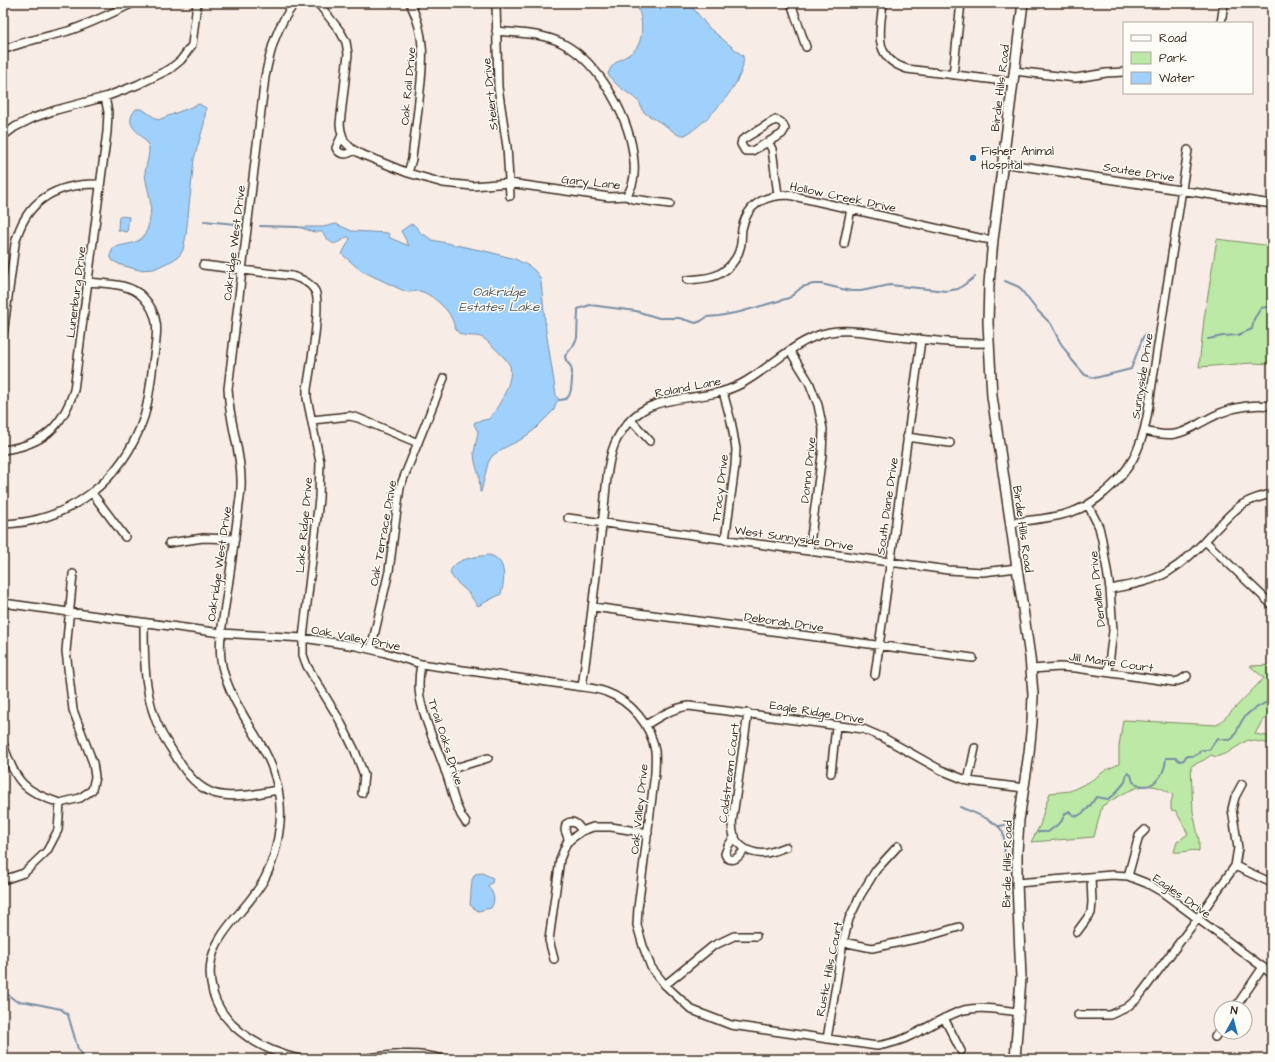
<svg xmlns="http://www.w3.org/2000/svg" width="1275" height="1062" font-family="'Architects Daughter',sans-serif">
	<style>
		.green { fill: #bce9a6; stroke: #7c8a62 }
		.water { fill: #a0d1fc; stroke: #788ea3 }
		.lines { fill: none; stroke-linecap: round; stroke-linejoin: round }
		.stream { stroke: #788ea3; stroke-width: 2 }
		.minor-casing { stroke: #3b2a1e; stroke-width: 10 }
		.major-casing { stroke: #3b2a1e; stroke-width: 12 }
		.minor { stroke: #fdfcf7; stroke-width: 7 }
		.major { stroke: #fdfcf7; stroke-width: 9 }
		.poi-dot { fill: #1f6fb2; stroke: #fdfcf7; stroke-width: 1.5 }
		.labels { text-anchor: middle; stroke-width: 3; stroke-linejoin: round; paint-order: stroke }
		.street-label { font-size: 12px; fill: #3b2a1e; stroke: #fdfcf7 }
		.poi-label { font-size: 12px; fill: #3b2a1e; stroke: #fdfcf7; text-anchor: start }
		.water-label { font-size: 13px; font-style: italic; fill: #595c61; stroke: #fdfcf7 }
	</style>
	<rect width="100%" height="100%" fill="#f8ece6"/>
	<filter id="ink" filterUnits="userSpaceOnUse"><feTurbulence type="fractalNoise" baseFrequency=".025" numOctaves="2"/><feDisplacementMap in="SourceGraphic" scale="8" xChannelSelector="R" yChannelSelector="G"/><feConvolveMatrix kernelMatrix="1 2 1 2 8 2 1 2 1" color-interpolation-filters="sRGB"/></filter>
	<g filter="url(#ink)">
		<path class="green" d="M1217,239L1272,246V364L1252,363L1199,367L1204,319Z
			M1272,665V712L1262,721L1255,734L1272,737V744L1248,740L1227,753L1216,757L1211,755L1204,760L1191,766L1193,812L1199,840V851C1190,849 1184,853 1174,852L1177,842L1188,834L1176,811L1171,810V802L1173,795C1146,775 1127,792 1102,806L1094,837L1031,842L1040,825L1045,807L1050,793L1070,791L1089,782L1106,770L1119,764V746L1123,720L1217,725L1227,716L1264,678L1250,666Z"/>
		<path class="water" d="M636,3H689L709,28L743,56C748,80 705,125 685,135H678L666,126L645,113L642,110L640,103L638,101C628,92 615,86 608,74C612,61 622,60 631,53C646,43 643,17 636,3Z
			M199,104L206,108L204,124L194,159L186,235L183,250L179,256L173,260L154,269L139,270L121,265L113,261L110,256L113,248C122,244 134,245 142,238C150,230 152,210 150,200C149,191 145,182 145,172C146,164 151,153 148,145C142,131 121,127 136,109H142L158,120Z
			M119,216L129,217L127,232L118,230Z
			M336,224L352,231L388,233L390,238L409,246L401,231C413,223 412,220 422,235H425L432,240L489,252L515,259L529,266L534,270L539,276L541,282L546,331L556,395L559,400L556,403L554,410L533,431L520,440L502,449L492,456L488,463L481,492H480L479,476L475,462L474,453L478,432L474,424L475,422L489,419C498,408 514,381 510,366C508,360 489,342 483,338C476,334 466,338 459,333C454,330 454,322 451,317C447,308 429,292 419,291C414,291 409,293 404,291L360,270L342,254L350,239L349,237H347C332,247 332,245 322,232H314L298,227H323Z
			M489,555C507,559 505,580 501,594L478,606C474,602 473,599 470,595C464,587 455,583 450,573C453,558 476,557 489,555Z
			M482,873L493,878L492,883L487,886C494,892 496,900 491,908L478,911L470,905L472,880L475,874Z"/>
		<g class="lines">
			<path class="stream" d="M204,221L236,224
				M260,226L298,227
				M1005,281L1019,287L1036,309L1051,324L1060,342L1072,360L1085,375L1095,378L1131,369L1143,337L1146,334
				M1208,339L1223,336L1238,335L1252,329L1254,319L1261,308L1272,306
				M559,400C562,400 565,400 568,397C572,393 573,373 571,367C569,363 565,362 565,356L573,346L577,338L578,311V309L590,305L636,311L659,318H679L696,323L701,321L707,317L719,316L740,312L789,298L802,287L813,284H821L851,291H861L890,285L946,291L958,289L975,277
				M960,807C971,812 999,821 1003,833C1006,844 1004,857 1004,868
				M999,826L1005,825
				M1038,832H1048L1061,822L1065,814L1069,811L1073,815L1078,816C1087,811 1090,806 1096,797L1108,799L1114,795L1125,782L1127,773L1131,775L1133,782C1152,794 1165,775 1166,758H1176L1180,761L1184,760L1186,756C1193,756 1197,757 1201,750H1209L1217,739L1230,740L1233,738C1237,732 1239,725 1243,719C1249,710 1263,704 1272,700
				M3,991L16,1001L27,1002L61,1009L68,1015L78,1049L86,1059"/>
			<g class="minor-casing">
				<path id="minor" d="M295,3C276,27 271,48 265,77L228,389C229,398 229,407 231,415C234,436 241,458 241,479C242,490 239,502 238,513C234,544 230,575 225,606C222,626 218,647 222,666C229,697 249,723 264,750C276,771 282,800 280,823C278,842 274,861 265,878C244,918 198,939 213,993C224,1030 265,1051 299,1059
					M318,3L340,31L346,42L348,54L340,124L341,131L344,141L352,149L361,154L408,173L443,183L473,186L509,183L609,197L626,196L633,199L670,204
					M496,3L498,87L507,147L510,196
					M791,3L806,47
					M883,3C880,31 872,58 907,69L1012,82
					M1221,23L1224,3
					M496,31C518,33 542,33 562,43C600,63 631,119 634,162C635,174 634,187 626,196
					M3,50C24,41 46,37 68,31C90,24 112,13 133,3
					M1014,71L1076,78L1106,73L1124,72
					M953,75L961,3
					M775,120C781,121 783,123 785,129L782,134L752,151H745L741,144L742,140Z
					M342,135L336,148C340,156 348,155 354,150
					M3,136L15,127L33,118L56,110L105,97L137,85L170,69L181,60L192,45L197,3
					M768,142L772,149L778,195
					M1002,163L1272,204
					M408,173L412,159C414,139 417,120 419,100C423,64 427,37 410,3
					M844,244L851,209
					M203,265L292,276C301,279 310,282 315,291C322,303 310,371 307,389V398L320,462L319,499L303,638V655L307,666L339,719L355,751L364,775L362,793
					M687,280C697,279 708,279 717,275C728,270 737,260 740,248C742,242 741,235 742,229C747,204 764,195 789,195L979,238L993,240
					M3,335L15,244C25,200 57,183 100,184
					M790,351L809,382L818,405L823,429L822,455L809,551
					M723,392L731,421L736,449L735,466L725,540
					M312,420L350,416L358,418L418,443
					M631,420L650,441
					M1144,431C1154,433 1165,436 1175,434C1187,432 1196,425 1206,420C1227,408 1248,403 1272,406
					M907,437L950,443
					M3,450C42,445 62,428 74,390L107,132L108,112L105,97
					M92,493L125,537
					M1088,505L1099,527L1102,540L1110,589L1113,631L1108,672
					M568,518L948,570L983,572L1017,568
					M1011,523C1028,520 1048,519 1065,514C1081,510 1093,503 1105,492C1130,471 1141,449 1147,417L1188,150
					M3,524C70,522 123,480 144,417C149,400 151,381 153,363C156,338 163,318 143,297C130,283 107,284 89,282
					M1205,541L1272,605
					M169,543L203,538L235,539
					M1110,589C1130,585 1151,582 1168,572C1186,561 1201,546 1214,531C1223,522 1232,511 1243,504C1252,499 1262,496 1272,494
					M3,603L221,633L303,638L356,646L382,652L421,664L582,687C590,688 599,689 606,692C631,701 651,725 655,751C656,758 655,766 655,773L638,908L637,925L643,946L651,967L665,985L692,1010L731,1025L877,1046C889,1044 901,1041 912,1035C929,1027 946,1015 964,1010C982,1006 1002,1010 1019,1012
					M593,607L973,658
					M144,623C144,661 144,700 162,734C167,743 173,751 178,760C187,774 197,787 213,793C233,799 257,794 277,790
					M371,649L389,571L400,487L444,378
					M421,664C419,675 418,685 420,697C424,722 437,746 445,770C452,788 454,807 466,823
					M1031,669L1060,667L1076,668L1174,682L1181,680L1187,676
					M875,675L921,340
					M582,687C590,630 596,574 603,517C606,495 606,459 617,439C646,384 696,408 741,384C773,367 800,334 837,331C856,329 875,334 893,336C925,340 956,344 988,343
					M748,713L733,816C732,822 732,832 735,838C741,851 759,856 771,852C776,851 781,848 786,847
					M646,725C660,716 673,708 689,706L863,729L884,738L941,770L968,781L1024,788
					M3,744C16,781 22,791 60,803
					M445,771L488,758
					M831,773L836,726
					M968,781L975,748
					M60,803L80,798L92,790L95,777L93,763L73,710L66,651L73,574
					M735,836L728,846L725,854L727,858C735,863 740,855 745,849
					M569,841L565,830L566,824C574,819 578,825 582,831
					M1235,866L1272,883
					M1128,876L1139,836L1145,830
					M3,880L24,873L47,851L58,830L60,803
					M1017,883L1112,875L1128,876L1146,883L1162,892L1272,974
					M1077,932L1091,913L1092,902L1091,877
					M843,942L872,948L925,937L959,927
					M554,959L549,940L560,859L567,842L582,831L593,827H611L648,833
					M665,985L713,946L734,936H756
					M1235,1008L1263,967
					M1078,1015H1110L1126,1008L1137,999L1197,919L1235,866L1238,848L1232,809L1235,797L1242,784
					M944,1018L961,1051
					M1215,1037L1221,1028
					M827,1039L843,942L849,919L860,896L876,870L898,846
					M361,1059C388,1055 416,1051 443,1059"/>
			</g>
			<g class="major-casing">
				<path id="major" d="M1015,1059L1021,978L1017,883V852L1019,820L1029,753L1032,722L1033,694L1030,657L992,396L988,323L989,284L993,240L1023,3"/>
			</g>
			<use href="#minor" class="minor"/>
			<use href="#major" class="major"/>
		</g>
	</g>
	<circle class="poi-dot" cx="973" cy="158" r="4"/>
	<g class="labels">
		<g class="street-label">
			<text transform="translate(408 86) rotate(-85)" y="4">Oak Rail Drive</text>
			<text transform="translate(1000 88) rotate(-83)" y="4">Birdie Hills Road</text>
			<text transform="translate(490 94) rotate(-96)" y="4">Steiert Drive</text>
			<text transform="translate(1139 172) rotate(9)" y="4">Soutee Drive</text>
			<text transform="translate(591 182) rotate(6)" y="4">Gary Lane</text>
			<text transform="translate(843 197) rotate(12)" y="4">Hollow Creek Drive</text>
			<text transform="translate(234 243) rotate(-83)" y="4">Oakridge West Drive</text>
			<text transform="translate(76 292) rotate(-83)" y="4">Lunenburg Drive</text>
			<text transform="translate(1142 376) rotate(-81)" y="4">Sunnyside Drive</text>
			<text transform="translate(688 387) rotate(-11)" y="4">Roland Lane</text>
			<text transform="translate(808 470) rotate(-84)" y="4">Donna Drive</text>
			<text transform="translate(720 488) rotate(-83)" y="4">Tracy Drive</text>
			<text transform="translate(887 506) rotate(-82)" y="4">South Diane Drive</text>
			<text transform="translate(304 525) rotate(-85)" y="4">Lake Ridge Drive</text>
			<text transform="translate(1023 529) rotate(82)" y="4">Birdie Hills Road</text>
			<text transform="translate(383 533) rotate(-80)" y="4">Oak Terrace Drive</text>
			<text transform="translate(794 538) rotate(8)" y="4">West Sunnyside Drive</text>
			<text transform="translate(219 564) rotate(-82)" y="4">Oakridge West Drive</text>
			<text transform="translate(1097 589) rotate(-96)" y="4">Denallen Drive</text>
			<text transform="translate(784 622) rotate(8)" y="4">Deborah Drive</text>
			<text transform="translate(356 638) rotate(11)" y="4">Oak Valley Drive</text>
			<text transform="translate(1111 662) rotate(8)" y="4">Jill Marie Court</text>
			<text transform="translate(817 712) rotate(9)" y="4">Eagle Ridge Drive</text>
			<text transform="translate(446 742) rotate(72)" y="4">Trail Oaks Drive</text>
			<text transform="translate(729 773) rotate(-83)" y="4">Coldstream Court</text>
			<text transform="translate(639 809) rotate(-84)" y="4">Oak Valley Drive</text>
			<text transform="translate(1007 864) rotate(-89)" y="4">Birdie Hills Road</text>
			<text transform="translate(1182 896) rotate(35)" y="4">Eagles Drive</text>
			<text transform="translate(829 969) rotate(-79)" y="4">Rustic Hills Court</text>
		</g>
		<g class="poi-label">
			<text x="981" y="155">Fisher Animal<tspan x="981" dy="14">Hospital</tspan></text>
		</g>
		<g class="water-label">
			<text x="499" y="296">Oakridge<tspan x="499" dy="15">Estates Lake</tspan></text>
		</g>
	</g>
	<rect width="1275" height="1062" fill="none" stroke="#fdfcf7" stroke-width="16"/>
	<rect x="8" y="8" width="1259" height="1046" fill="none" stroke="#3b2a1e" stroke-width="1.5" filter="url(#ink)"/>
	<rect x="1123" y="22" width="130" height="72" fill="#fdfcf7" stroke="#afa8a0"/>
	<rect x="1131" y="35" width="20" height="6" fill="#fdfcf7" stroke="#afa8a0"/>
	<text x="1159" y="42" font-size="12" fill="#3b2a1e">Road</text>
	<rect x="1131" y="52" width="20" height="12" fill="#bce9a6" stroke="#afa8a0"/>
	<text x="1159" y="62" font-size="12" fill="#3b2a1e">Park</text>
	<rect x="1131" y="72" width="20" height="12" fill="#a0d1fc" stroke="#afa8a0"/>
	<text x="1159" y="82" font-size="12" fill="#3b2a1e">Water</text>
	<g transform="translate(1233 1020) rotate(7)"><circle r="19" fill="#fdfcf7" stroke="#afa8a0"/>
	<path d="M0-3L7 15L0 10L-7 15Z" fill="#1f6fb2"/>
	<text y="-6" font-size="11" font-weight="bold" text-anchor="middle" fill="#3b2a1e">N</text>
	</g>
</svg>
